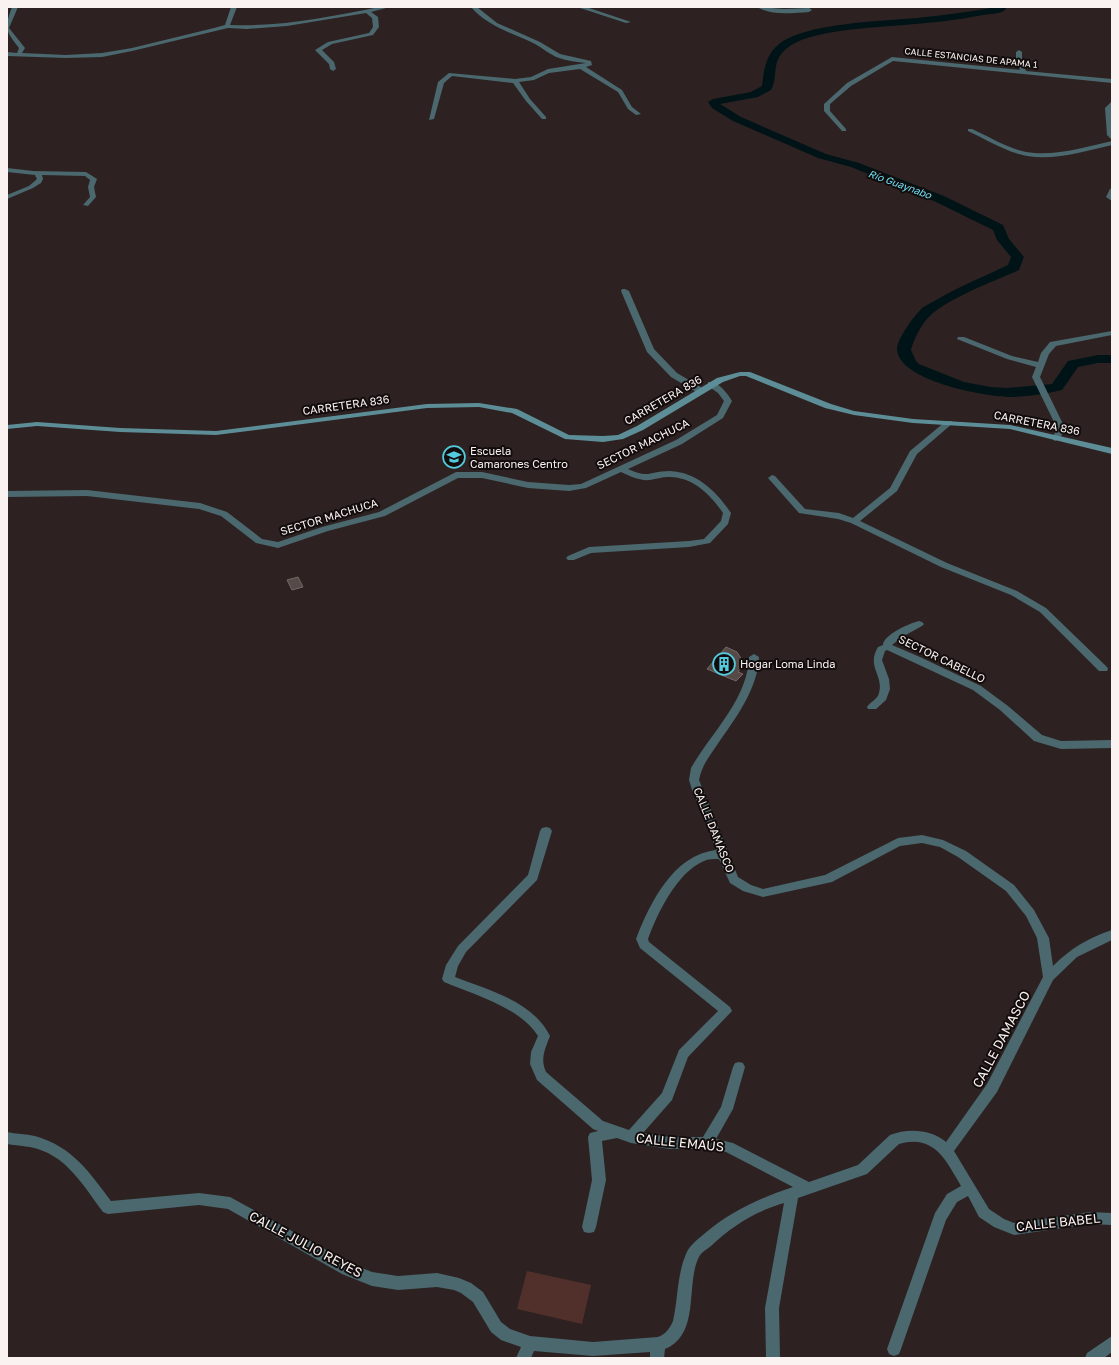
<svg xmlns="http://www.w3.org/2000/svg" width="1119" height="1365" font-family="'Golos Text',sans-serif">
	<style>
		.green { fill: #51302c }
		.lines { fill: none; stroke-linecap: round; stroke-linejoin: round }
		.river { fill: #001418; fill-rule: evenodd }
		.building { fill: #564a48; stroke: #746765 }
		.street { fill: #4a686e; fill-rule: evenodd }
		.secondary { fill: #5d8e97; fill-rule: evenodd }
		.labels { text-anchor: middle; stroke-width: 4; stroke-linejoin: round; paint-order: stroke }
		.far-street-label { font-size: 9px; fill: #faf2f1; stroke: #120d0c }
		.far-water-label { font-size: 10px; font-style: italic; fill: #6de3f8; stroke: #120d0c }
		.street-label { font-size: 11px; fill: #faf2f1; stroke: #120d0c }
		.poi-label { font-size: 11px; fill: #faf2f1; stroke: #120d0c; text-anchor: start }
		.near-street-label { font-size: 13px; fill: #faf2f1; stroke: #120d0c }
	</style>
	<rect width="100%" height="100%" fill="#2d2221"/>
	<path class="green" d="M527,1271L591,1285L582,1324L517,1309Z"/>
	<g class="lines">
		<path class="river" d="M996,7H1006V9C1002,14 990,14 983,15C957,20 931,23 904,25C874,28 809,29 786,49C770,63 779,77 771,90L758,97L720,104L741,117L826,154L859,163L944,196L1003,225L1009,239L1024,257L1019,270C992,282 956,295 933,313C923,321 914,338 911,350L916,361L919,364L964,382L991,387L1007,388L1052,384L1068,361L1098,355H1112V363H1098L1078,367L1062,390C1044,394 1026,397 1008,397C984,396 898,381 897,349C897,339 914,316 922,308C926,305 933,302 938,299C960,286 985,276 1008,265L1011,257L997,240L993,230L936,202L851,167L818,158L733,121L712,108L708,102L713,99L751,92L762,86C764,71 765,56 778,45C803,23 883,21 917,18C944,15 970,12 996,7Z"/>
	</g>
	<path class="building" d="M298,577L303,587L292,590L287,580Z
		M726,647L737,652L742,660L739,667L741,668L738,672L743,674L736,681L707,669Z"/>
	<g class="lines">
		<path class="street" d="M12,7H18L9,28L25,48L22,53L66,55L102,53L132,48L214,28L225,25L231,7H237L230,25C281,27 329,17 379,7H390L371,12L378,17L379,27L373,35L332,44L322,50L334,62L336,69L333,71L330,69L329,64L315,50L328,42L369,33L373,27L372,18L366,13L287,26L247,29L228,28L132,51L102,57L66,58L7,56V52L17,53L19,48C5,30 4,29 12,7Z
			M471,7H477L497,23L540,42L560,54L591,61L592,65L586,67L622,90L632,107L641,114L636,115L628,109L618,92L580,69L549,73L534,80L519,82L530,99L546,117V119H542L526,101L513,83L452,76L444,83L434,119L429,120L438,82L449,73L515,79L531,77L548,69L586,63C577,62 568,61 559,58C550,55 543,48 535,44C513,33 488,27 471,7Z
			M577,7H586L631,22L626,23Z
			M757,7L784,9L809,8L812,10L809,12C793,13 771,16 757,7Z
			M1019,50L1022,52V59L1026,71L1112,79V83L893,61L851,86L830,104V111L846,129V131H842L824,111V104L847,83L892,57L1020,70L1016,59V52Z
			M1112,101V140L1107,135L1105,108Z
			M968,129H972C990,137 1007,148 1026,152C1054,157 1085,147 1112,141V145C1085,151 1055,161 1027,156C1006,152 987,140 968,131Z
			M7,168L33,171L86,172L97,179L94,187L96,197L88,206L83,205L90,197L88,187L90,180L85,176L42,175L43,179L41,183L33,188L7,199V195L29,186L37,179L35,175L7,172Z
			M1112,188V201L1106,197L1110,189Z
			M622,289H625L629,291L654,349L677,373L704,389V393H698L671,377L647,352L621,291Z
			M1112,331V335L1056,346L1049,354L1040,377L1064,426C1063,432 1062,439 1055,441L1051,438L1055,433L1056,426L1032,377L1036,367L1007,359L957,339L958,337H964L1012,356L1038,362L1041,353L1050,342Z
			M708,382C719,381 727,393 732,401L723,418L682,444L628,469C650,479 649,471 670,471C697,472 717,492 731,513L728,524L710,543L689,547L591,553L574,560H568L566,558L568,556L589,547L689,541L704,539L721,521L723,513C711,495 692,476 668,477C662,477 656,479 650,480C639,481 630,476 621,472L586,488L569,491L528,488L482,478H458L385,516L328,531L278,548L256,543L221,516L199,509L87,496L7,497V491L87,490L200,503L227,512L262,539L278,542L322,527L379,512L456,472H482L528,482L569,485L581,484L676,440L717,415L724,401L718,393L708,386Z
			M946,421H952L953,423L917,454L897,491L860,521L947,563L1017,591L1046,608L1107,667L1108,669L1107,671H1099L1040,612L1011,595L941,567L851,523L838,519L799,513L768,478L772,475L775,476L805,509L839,513L853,518L890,488L910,451Z
			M919,621L922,622L924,624L922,626L902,637L892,645L920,657L981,686L1008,706L1042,735L1061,741L1112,740V748L1061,749L1034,741L1000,710L973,690L887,650L885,651L882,660L889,679L890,689L886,700L876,709H868L867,707C870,702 878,699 879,693C884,675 866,667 878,647L883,645C883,635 910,623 919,621Z
			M754,654L759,657C758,689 735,719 717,745C709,757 702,765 699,780L738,877L751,885L763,889L825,875L898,838L922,835L943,840L966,851L1014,885L1034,910L1049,938L1053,966C1071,948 1088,938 1112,930V940L1077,957L1053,980L997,1092L954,1151L989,1209L1004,1219L1014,1223L1090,1212L1112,1213V1225L1090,1224L1014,1235L994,1227L979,1217L968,1196L957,1202L946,1220L901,1349L899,1354L894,1356L889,1354L887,1349L935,1213L947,1194L961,1186C946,1161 935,1134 899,1144L867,1174L798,1198L779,1308L780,1358H766L765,1308L784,1203C756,1211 732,1226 711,1246C706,1250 700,1253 698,1259C686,1286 700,1335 665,1349L664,1358H650V1352L593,1356L534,1351L531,1358H516L521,1347L501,1340L491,1332L473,1302L461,1293L454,1290L437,1287L398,1290L372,1286L342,1274L228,1209L199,1205L108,1214L103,1212C87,1191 70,1161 43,1151C32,1146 19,1146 7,1144V1132C16,1134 26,1134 35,1136C73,1147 89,1172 111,1201L199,1193L230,1197L352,1264L372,1272L398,1276L437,1273L459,1278L471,1283L483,1292L501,1322L510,1329L530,1336L593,1342L658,1337C666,1334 670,1328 673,1321C678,1299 677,1275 686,1254C689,1246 697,1240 704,1234C731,1211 760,1198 793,1187L726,1152L707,1149H670L631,1143L617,1138L602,1141L606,1180L596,1227L594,1232L589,1233L584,1232L582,1227L592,1180L588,1137L590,1133L598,1131L593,1129L537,1080L530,1064L531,1052L538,1036C521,1008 473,994 444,982L442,979L446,965L458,946L528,875L540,831L542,828L546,827L550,828L552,831L537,880L466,952L458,966L455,977C488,990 533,1001 550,1036C545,1049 540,1059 546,1072L603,1121L629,1130L662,1093L679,1050L718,1011L640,948L636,939C650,903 673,855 716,850L707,823L693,793L689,780L691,768C711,733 748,699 749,657ZM922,843L940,847L958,857L1006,891L1026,916L1037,938L1043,977L987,1084L946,1142C931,1129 908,1128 890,1135L858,1165L809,1182L733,1143L716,1139L733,1109L745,1067L743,1063L739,1062L735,1063L733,1067L721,1107L703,1137H670L643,1133L672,1100L688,1057L732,1011L730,1007L649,942L648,939C657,914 677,872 704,861C708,859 714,859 719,859L730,883L743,891L763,897L832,882L900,846Z
			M1112,1336V1352L1104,1358H1085L1087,1353Z"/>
		<path class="secondary" d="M740,372H750L831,404L854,411L913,419L1010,425L1112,448V454L1010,429L913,423L854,415L825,408L746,376H740L723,382L643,430L623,439L603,442L565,439L512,413L479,407L427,408L216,435L120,432L37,426L7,429V425L37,422L120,428L216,431L427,404L479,403L517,409L569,435L603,436L618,435L637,426L717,378Z"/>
	</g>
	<defs>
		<g id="school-ring" transform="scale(1.15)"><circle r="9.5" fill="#120d0c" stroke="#54cade" stroke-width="1.5"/><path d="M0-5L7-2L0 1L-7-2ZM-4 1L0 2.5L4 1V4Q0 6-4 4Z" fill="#54cade"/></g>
		<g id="building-ring" transform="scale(1.15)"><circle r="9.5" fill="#120d0c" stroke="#54cade" stroke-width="1.5"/><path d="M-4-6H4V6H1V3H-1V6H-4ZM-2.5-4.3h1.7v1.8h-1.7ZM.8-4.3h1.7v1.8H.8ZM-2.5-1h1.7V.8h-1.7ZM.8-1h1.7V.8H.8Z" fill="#54cade"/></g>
	</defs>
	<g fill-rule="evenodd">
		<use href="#school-ring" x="454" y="457"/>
		<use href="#building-ring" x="724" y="664"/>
	</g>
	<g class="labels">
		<g class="far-street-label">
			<text transform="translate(971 58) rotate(6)" y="3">CALLE ESTANCIAS DE APAMA 1</text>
		</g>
		<g class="far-water-label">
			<text transform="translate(900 184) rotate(20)" y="4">Río Guaynabo</text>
		</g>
		<g class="street-label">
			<text transform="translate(663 400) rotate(-30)" y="4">CARRETERA 836</text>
			<text transform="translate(346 405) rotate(-8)" y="4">CARRETERA 836</text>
			<text transform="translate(1037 423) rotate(11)" y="4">CARRETERA 836</text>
			<text transform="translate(643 444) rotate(-26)" y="4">SECTOR MACHUCA</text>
			<text transform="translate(329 517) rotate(-17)" y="4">SECTOR MACHUCA</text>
			<text transform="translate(942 659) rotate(26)" y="4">SECTOR CABELLO</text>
			<text transform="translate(714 830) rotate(68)" y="4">CALLE DAMASCO</text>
		</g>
		<g class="poi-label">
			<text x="470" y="455">Escuela<tspan x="470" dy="13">Camarones Centro</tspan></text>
			<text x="740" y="668">Hogar Loma Linda</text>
		</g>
		<g class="near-street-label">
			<text transform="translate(1001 1039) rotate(-62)" y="5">CALLE DAMASCO</text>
			<text transform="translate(680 1142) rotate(6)" y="5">CALLE EMAÚS</text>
			<text transform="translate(1058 1222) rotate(-6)" y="5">CALLE BABEL</text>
			<text transform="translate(306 1244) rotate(28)" y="5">CALLE JULIO REYES</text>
		</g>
	</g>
	<rect width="1119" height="1365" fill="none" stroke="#faf2f1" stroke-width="16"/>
</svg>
